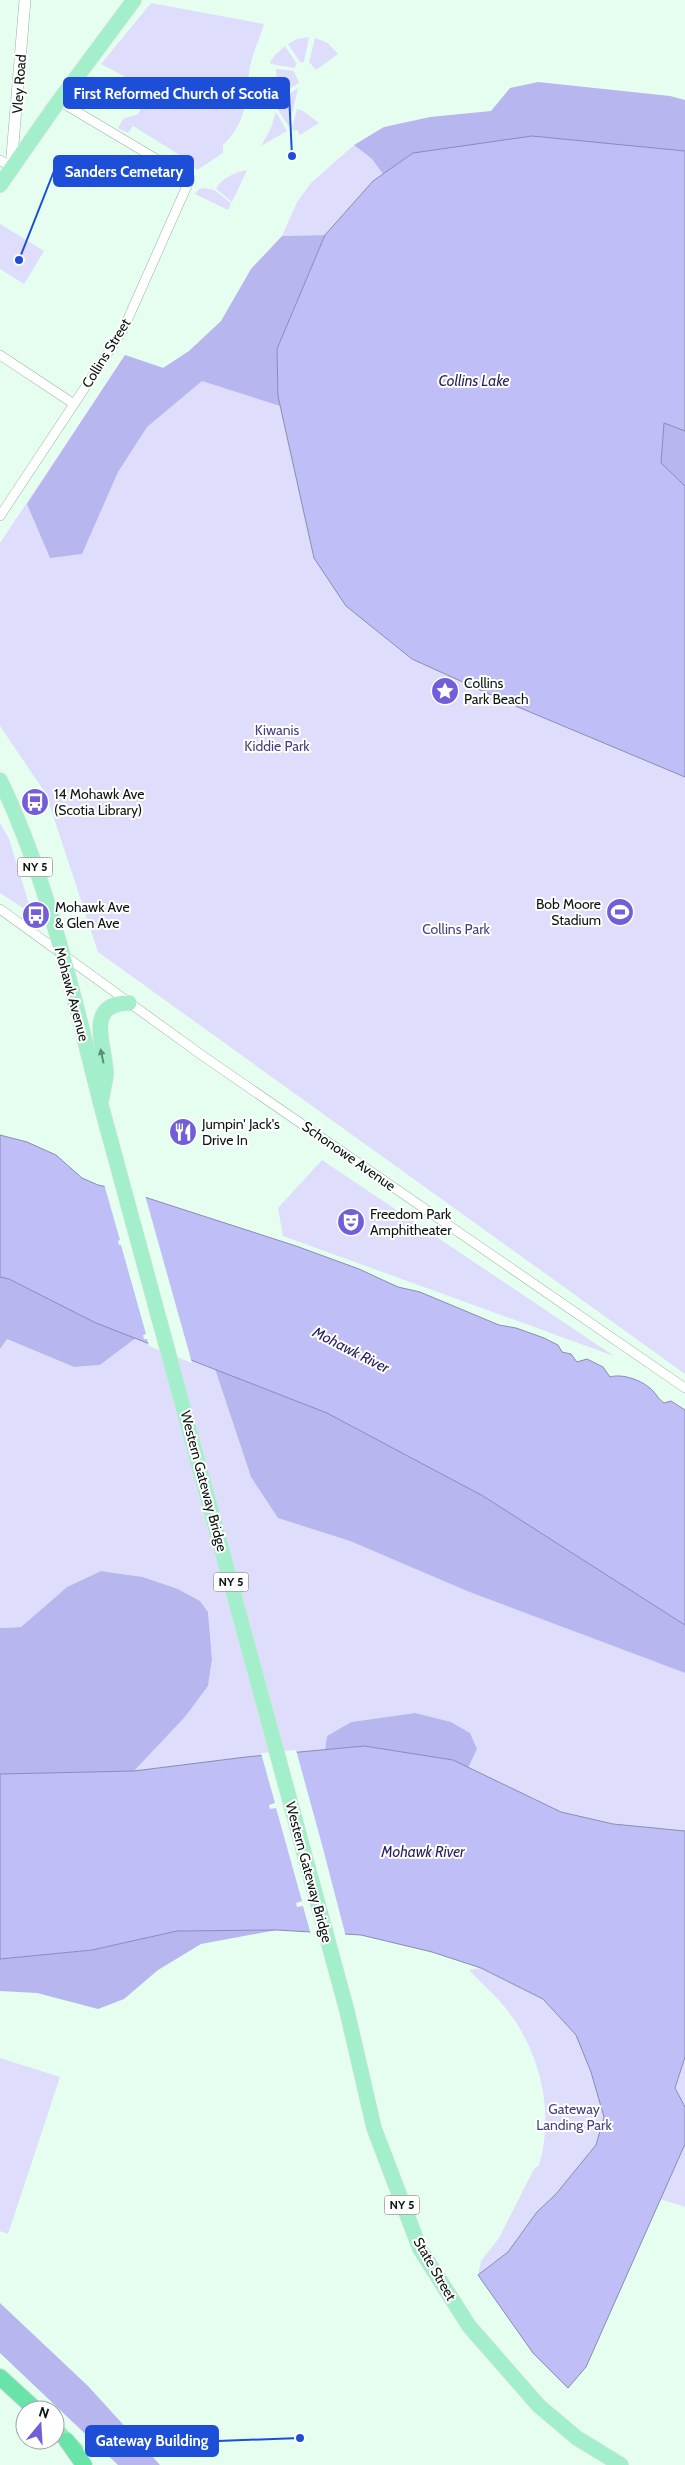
<svg xmlns="http://www.w3.org/2000/svg" width="685" height="2465" font-family="Cabin,sans-serif">
	<style>
		.green { fill: #dedefc }
		.forest { fill: #b8b6ef }
		.water { fill: #bfbef7; stroke: #898cb2 }
		.pier { fill: #e6fef0 }
		.lines { fill: none; stroke-linecap: round; stroke-linejoin: round }
		.minor-casing { stroke: #96b3a2; stroke-width: 10 }
		.tertiary-casing { stroke: #96b3a2; stroke-width: 12 }
		.primary-casing { stroke: #e2e3e2; stroke-width: 16 }
		.trunk-casing { stroke: #e2e3e2; stroke-width: 16 }
		.motorway-casing { stroke: #e2e3e2; stroke-width: 18 }
		.minor { stroke: #fff; stroke-width: 9 }
		.tertiary { stroke: #fff; stroke-width: 11 }
		.primary { stroke: #a4efcb; stroke-width: 15 }
		.trunk { stroke: #86eaba; stroke-width: 15 }
		.motorway { stroke: #68e4a8; stroke-width: 16 }
		.oneway { fill: #5f8d77 }
		.labels { text-anchor: middle; stroke-width: 4; stroke-linejoin: round; paint-order: stroke }
		.shield { fill: #fff; stroke: #545c58; stroke-width: 1 }
		.shield-label { font-size: 12px; font-weight: bold; fill: #0b1610 }
		.street-label { font-size: 14px; fill: #0b1610; stroke: #fff }
		.poi-label { font-size: 14px; fill: #0b1610; stroke: #fff; text-anchor: start }
		.park-label { font-size: 14px; fill: #473f83; stroke: #fff }
		.water-label { font-size: 15px; font-style: italic; fill: #2a1e5f; stroke: #fff }
		.leader { fill: none; stroke: #1d4ed8; stroke-width: 2 }
		.callout-dot { fill: #1d4ed8; stroke: #fff; stroke-width: 2 }
		.callout { fill: #1d4ed8; stroke: #1d4ed8; stroke-width: 2 }
		.callout-label { font-size: 15px; text-anchor: middle; font-weight: bold; fill: #fff }
	</style>
	<rect width="100%" height="100%" fill="#e6fef0"/>
	<path class="green" d="M151,3L264,24C260,38 253,52 250,66C245,99 249,119 223,145V153L197,170L186,159L133,126L128,133L118,128L123,119L138,114L150,90L101,64Z
		M309,37L304,62H300L288,44L297,39Z
		M315,38L328,43L338,54L316,70L309,62Z
		M285,46L297,64L294,68L271,64L270,62L275,55Z
		M276,69L294,71L299,83L278,96Z
		M298,88L289,127L277,108L278,101Z
		M297,109L303,111L319,123L300,135L297,130L294,131L292,128Z
		M276,112L287,131L261,146L271,128Z
		M354,145L372,159L383,174L373,181L325,235L282,236L297,202L311,183Z
		M247,170L232,202L216,189C221,178 236,172 247,170Z
		M203,188L214,190L231,203L228,210L195,194L199,189Z
		M0,224L44,251L24,284L0,269Z
		M125,355L280,406L298,480L346,606L412,658L518,707L685,777V1374L98,952L46,794L0,726V543Z
		M0,823L9,839L32,914L0,893Z
		M322,1160L614,1356L283,1236L278,1208Z
		M136,1338L215,1369L251,1477L350,1541L467,1591L685,1673V1831L613,1824L561,1812L468,1768L477,1749L415,1713L351,1722L327,1736L325,1750L246,1757L134,1771L185,1717L208,1686L212,1659L208,1612L200,1601L178,1589L143,1577L101,1571L67,1587L21,1627L0,1628V1349L7,1339L74,1367L100,1365Z
		M481,1968L543,1999L576,2035L644,2089L484,2283L478,2275L481,2261L499,2238L534,2169L539,2165C554,2116 542,2060 513,2018C501,2000 483,1985 469,1970Z
		M685,2057V2107L675,2088Z
		M0,2058L60,2077L8,2234L0,2231Z
		M685,2144V2207L660,2199Z"/>
	<path class="forest" d="M538,82L670,96L685,100V151L642,147L413,153L383,174L372,159L354,145L384,127L430,117L491,111L510,88Z
		M325,235L277,349L280,406L202,381L147,427L118,472L82,554L50,558L27,504L125,355L163,368L189,351L221,321L251,269L282,236Z
		M664,422L685,431V486L661,463Z
		M0,1277L9,1279L96,1323L136,1338L100,1365L74,1367L7,1339L0,1349Z
		M215,1369L327,1413L483,1496L685,1625V1673L467,1591L350,1541L278,1518L251,1477Z
		M101,1571L143,1577L178,1589L200,1601L208,1612L212,1659L208,1686L185,1717L134,1771L0,1774V1628L21,1627L67,1587Z
		M415,1713L451,1722L470,1733L477,1749L468,1768L453,1760L364,1746L325,1750L327,1736L351,1722Z
		M277,1930L201,1944L158,1970L124,1999L98,2009L37,1993L0,1991V1959L92,1950L177,1931Z
		M0,2303L88,2386L160,2465H118L0,2353Z"/>
	<path class="water" d="M532,136L685,151V431L664,423L661,463L685,486V777L518,707L412,659L346,606L314,558L278,396L277,349L325,235L373,181L413,153Z
		M0,1135L27,1142L56,1155L82,1178L98,1185L129,1192L296,1246L359,1269L398,1287L420,1292L499,1325L516,1328L544,1338L558,1345L562,1352L571,1354L577,1362L587,1359L603,1367L610,1377C623,1373 644,1381 653,1391C657,1395 659,1400 664,1403L671,1401L685,1410V1625L483,1496L327,1413L96,1323L9,1279L0,1277Z
		M364,1746L453,1760L561,1812L613,1824L685,1831V2057L675,2088L685,2107V2144L586,2367L568,2388L533,2353L478,2275L508,2252L537,2212L556,2194L596,2145L604,2117L591,2072L576,2035L543,1999L481,1968L432,1952L361,1935L277,1930L177,1931L92,1950L0,1959V1774L134,1771L246,1757Z"/>
	<path class="pier" d="M104,1184L145,1195L192,1363L149,1346L147,1339H144L143,1335L146,1334L121,1245H119L118,1241L120,1240Z
		M296,1750L321,1841L346,1937L311,1935L303,1906L297,1907L296,1903L302,1901L276,1808L270,1809L269,1805L275,1803L261,1753Z"/>
	<g class="lines">
		<g class="minor-casing">
			<path id="minor" d="M0,160L11,168
				M0,355L74,404
				M0,516L123,330L190,179L59,101
				M0,909L203,1056L685,1388"/>
		</g>
		<g class="tertiary-casing">
			<path id="tertiary" d="M11,168L25,0"/>
		</g>
		<g class="primary-casing">
			<path id="primary" d="M0,185L53,109L134,0
				M0,780C49,882 73,995 101,1105L347,2011L374,2128L420,2249L469,2326L539,2406L577,2438L621,2465
				M102,1098C103,1090 105,1082 106,1075C107,1050 82,1003 129,1003"/>
		</g>
		<g class="trunk-casing">
			<path id="trunk" d="M55,2429L76,2450"/>
		</g>
		<g class="motorway-casing">
			<path id="motorway" d="M0,2377L36,2410
				M67,2441L84,2465"/>
		</g>
		<use href="#minor" class="minor"/>
		<use href="#tertiary" class="tertiary"/>
		<use href="#primary" class="primary"/>
		<use href="#trunk" class="trunk"/>
		<use href="#motorway" class="motorway"/>
	</g>
	<defs><path id="oneway-solid" d="M-6-.8H1V-3.2L6.5 0L1 3.2V.8H-6Z" transform="scale(1.25)"/></defs>
	<use class="oneway" href="#oneway-solid" transform="translate(102 1056) rotate(-102)"/>
	<defs>
		<g id="sight-disc" transform="scale(1.4375)"><circle r="9.5" fill="#715ed8" stroke="#fff"/><path d="M0-6L1.8-2.2L6-1.7L2.9 1.2L3.7 5.4L0 3.3L-3.7 5.4L-2.9 1.2L-6-1.7L-1.8-2.2Z" fill="#fff"/></g>
		<g id="bus-disc" transform="scale(1.4375)"><circle r="9.5" fill="#715ed8" stroke="#fff"/><path d="M-5-6H5V4H4V6H2V4H-2V6H-4V4H-5ZM-3.5-4V0h7V-4ZM-3.5 1.2v1.5H-2V1.2ZM2 1.2v1.5H3.5V1.2Z" fill="#fff"/></g>
		<g id="stadium-disc" transform="scale(1.4375)"><circle r="9.5" fill="#715ed8" stroke="#fff"/><path d="M0-5a6.5 5 0 1 0 0 10a6.5 5 0 1 0 0-10ZM-3.5-1.8h7v3.6h-7Z" fill="#fff"/></g>
		<g id="restaurant-disc" transform="scale(1.4375)"><circle r="9.5" fill="#715ed8" stroke="#fff"/><path d="M-5-6h1v4h1v-4h1v4h1v-4h1v5L-1.5 .5V6h-2V.5L-5-1ZM5-6V6H3V1.5H1.5Q1.5-4 5-6Z" fill="#fff"/></g>
		<g id="theatre-disc" transform="scale(1.4375)"><circle r="9.5" fill="#715ed8" stroke="#fff"/><path d="M-5-5.5Q0-4 5-5.5V0Q5 5 0 6Q-5 5-5 0ZM-3.3-2.5H-1v1.5H-3.3ZM1-2.5H3.3v1.5H1ZM-2.8 1Q0 5.5 2.8 1Z" fill="#fff"/></g>
	</defs>
	<g fill-rule="evenodd">
		<use href="#sight-disc" x="445" y="691"/>
		<use href="#bus-disc" x="35" y="802"/>
		<use href="#stadium-disc" x="620" y="912"/>
		<use href="#bus-disc" x="36" y="915"/>
		<use href="#restaurant-disc" x="183" y="1132"/>
		<use href="#theatre-disc" x="351" y="1222"/>
	</g>
	<g class="labels">
		<g class="shield">
			<rect x="17.5" y="857.5" width="35" height="19" rx="4"/>
			<rect x="213.5" y="1572.5" width="35" height="19" rx="4"/>
			<rect x="384.5" y="2195.5" width="35" height="19" rx="4"/>
		</g>
		<g class="shield-label">
			<text x="35" y="871">NY 5</text>
			<text x="231" y="1586">NY 5</text>
			<text x="402" y="2209">NY 5</text>
		</g>
		<g class="street-label">
			<text transform="translate(19 84) rotate(-86)" y="5">Vley Road</text>
			<text transform="translate(106 353) rotate(-58)" y="5">Collins Street</text>
			<text transform="translate(72 994) rotate(75)" y="5">Mohawk Avenue</text>
			<text transform="translate(349 1156) rotate(35)" y="5">Schonowe Avenue</text>
			<text transform="translate(204 1481) rotate(75)" y="5">Western Gateway Bridge</text>
			<text transform="translate(309 1872) rotate(75)" y="5">Western Gateway Bridge</text>
			<text transform="translate(435 2269) rotate(60)" y="5">State Street</text>
		</g>
		<g class="poi-label">
			<text x="464" y="688">Collins<tspan x="464" dy="16">Park Beach</tspan></text>
			<text x="54" y="799">14 Mohawk Ave<tspan x="54" dy="16">(Scotia Library)</tspan></text>
			<text x="601" y="909" text-anchor="end">Bob Moore<tspan x="601" dy="16">Stadium</tspan></text>
			<text x="55" y="912">Mohawk Ave<tspan x="55" dy="16">&amp; Glen Ave</tspan></text>
			<text x="202" y="1129">Jumpin' Jack's<tspan x="202" dy="16">Drive In</tspan></text>
			<text x="370" y="1219">Freedom Park<tspan x="370" dy="16">Amphitheater</tspan></text>
		</g>
		<g class="park-label">
			<text x="277" y="735">Kiwanis<tspan x="277" dy="16">Kiddie Park</tspan></text>
			<text x="456" y="934">Collins Park</text>
			<text x="574" y="2114">Gateway<tspan x="574" dy="16">Landing Park</tspan></text>
		</g>
		<g class="water-label">
			<text x="474" y="386">Collins Lake</text>
			<text transform="translate(351 1350) rotate(27)" y="5">Mohawk River</text>
			<text x="423" y="1857">Mohawk River</text>
		</g>
	</g>
	<path class="leader" d="M292 156L289 93M19 260L54 171M300 2438L218 2441"/>
	<g class="callout-dot">
		<circle cx="292" cy="156" r="5"/>
		<circle cx="19" cy="260" r="5"/>
		<circle cx="300" cy="2438" r="5"/>
	</g>
	<g class="callout">
		<rect x="64" y="78" width="225" height="30" rx="5"/>
		<rect x="54" y="156" width="139" height="30" rx="5"/>
		<rect x="86" y="2426" width="132" height="30" rx="5"/>
	</g>
	<g class="callout-label">
		<text x="176" y="99">First Reformed Church of Scotia</text>
		<text x="124" y="177">Sanders Cemetary</text>
		<text x="152" y="2446">Gateway Building</text>
	</g>
	<g transform="translate(40 2425) rotate(18)"><circle r="24" fill="#ffffff" stroke="#9da29f"/>
	<path d="M0-4L9 19L0 12L-9 19Z" fill="#715ed8"/>
	<text y="-8" font-size="14" font-weight="bold" text-anchor="middle" fill="#0b1610">N</text>
	</g>
</svg>
